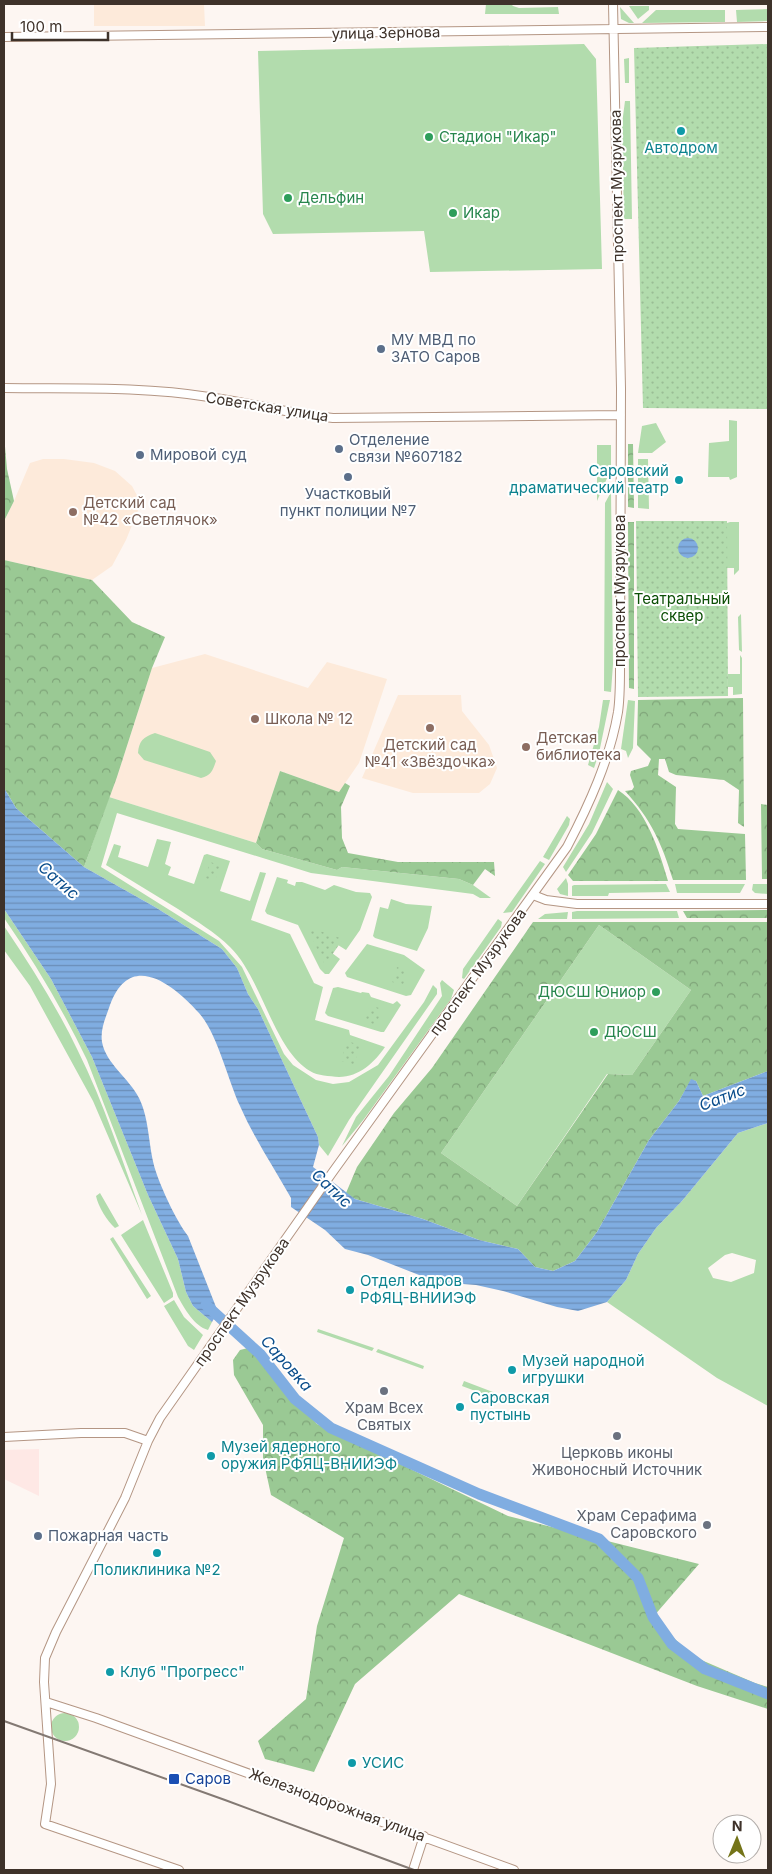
<svg xmlns="http://www.w3.org/2000/svg" width="772" height="1874" font-family="Inter,sans-serif">
	<style>
		.commercial { fill: #fee8e5 }
		.education { fill: #fdeada }
		.grass { fill: #b2dcad; fill-rule: evenodd }
		.forest { fill: url(#forest-crowns); fill-rule: evenodd }
		.park { fill: url(#park-dots) }
		.water { fill: url(#water-rules) }
		.lines { fill: none; stroke-linecap: round; stroke-linejoin: round }
		.river { stroke: #80ade1; stroke-width: 11 }
		.secondary-casing { stroke: #b49684; stroke-width: 10 }
		.secondary { stroke: #fff; stroke-width: 8 }
		.rail { stroke: #837973; stroke-width: 2 }
		.culture-dot { fill: #0f9aa8; stroke: #fff; stroke-width: 2 }
		.leisure-dot { fill: #2e9e5b; stroke: #fff; stroke-width: 2 }
		.service-dot { fill: #5c6f8a; stroke: #fff; stroke-width: 2 }
		.education-dot { fill: #8d6e63; stroke: #fff; stroke-width: 2 }
		.worship-dot { fill: #6b7280; stroke: #fff; stroke-width: 2 }
		.transit-dot { fill: #1a4fb4; stroke: #fff; stroke-width: 2 }
		.labels { text-anchor: middle; stroke-width: 4; stroke-linejoin: round; paint-order: stroke }
		.street-label { font-size: 15px; fill: #3e322a; stroke: #fff }
		.leisure-label { font-size: 15px; fill: #27864d; stroke: #fff; text-anchor: start }
		.culture-label { font-size: 15px; fill: #0d838f; stroke: #fff; text-anchor: start }
		.service-label { font-size: 15px; fill: #4e5e75; stroke: #fff; text-anchor: start }
		.education-label { font-size: 15px; fill: #785e54; stroke: #fff; text-anchor: start }
		.park-label { font-size: 15px; fill: #0c4f06; stroke: #fff }
		.worship-label { font-size: 15px; fill: #5b616d; stroke: #fff }
		.transit-label { font-size: 15px; fill: #164399; stroke: #fff; text-anchor: start }
		.water-label { font-size: 16px; font-style: italic; fill: #0a4d8b; stroke: #fff }
	</style>
	<defs>
		<pattern id="forest-crowns" width="20" height="18" patternUnits="userSpaceOnUse" patternTransform="scale(1.25)"><rect width="20" height="18" fill="#9ac994"/><path d="M2 6a3 3 0 1 1 6 0M12 15a3 3 0 1 1 6 0" fill="none" stroke="#7fa479"/></pattern>
		<pattern id="park-dots" width="8" height="8" patternUnits="userSpaceOnUse" patternTransform="scale(1.25)"><rect width="8" height="8" fill="#b2dcad"/><path d="M2 2h.1M6 6h.1" fill="none" stroke="#9abd95" stroke-width="1.8" stroke-linecap="round"/></pattern>
		<pattern id="water-rules" width="6" height="5" patternUnits="userSpaceOnUse" patternTransform="scale(1.25)"><rect width="6" height="5" fill="#80ade1"/><path d="M0 2.5h6" fill="none" stroke="#6a8db7"/></pattern>
	</defs>
	<rect width="100%" height="100%" fill="#fdf6f2"/>
	<path class="commercial" d="M39,1449V1496L4,1479V1450Z"/>
	<path class="education" d="M94,4H204L205,26H94Z
		M43,459H64L94,463L115,471L132,486L141,503L126,540L112,566L92,580L4,560V521L14,501L30,463Z
		M205,654L308,688L327,662L387,679L359,763L339,792L280,771L256,843L109,797L117,777L152,668Z
		M398,695H461L462,711L489,745L495,762L497,768L490,784L479,793H413L362,778Z"/>
	<path class="grass" d="M486,4H511L513,6L519,8L558,7L559,14H485Z
		M629,6H649V10L638,19Z
		M620,7L634,23H629L621,19Z
		M768,9V21L737,22L736,10Z
		M656,10H725V22L642,23Z
		M584,44L596,59L602,269L430,272L424,231L273,234L263,214L258,51Z
		M629,58V83H625L624,59Z
		M625,101H630L632,219H624L622,124Z
		M729,420L737,421V477L730,480L729,477H708L709,443L729,441Z
		M656,423L666,442L652,453H638L642,426Z
		M597,445H611V469L597,501Z
		M638,459H648L649,509L638,508Z
		M611,492L613,664L611,692L604,691L605,503Z
		M730,522H739V570L734,575V568H727V523Z
		M741,614L742,652L739,650L738,617Z
		M740,655L742,658V694L733,695V687H728V674H740Z
		M603,700H610L599,753L594,768L588,765L599,727Z
		M628,700L635,701L633,748L628,758L626,751L621,749Z
		M155,733L210,752L216,761C213,770 211,776 201,778L144,760L138,753C139,741 143,737 155,733Z
		M607,782L613,789L592,833L566,872L563,867L589,824Z
		M109,797L256,843L262,849L337,870L342,867L459,879L473,885L491,898H480L473,894L311,873L117,813L101,867L219,941L242,967L284,1054L293,1065L316,1080L333,1084L349,1082L378,1065L424,1002L433,985L437,989V994L349,1120L328,1156L319,1145L318,1137L258,1009L248,994L237,968L222,949L155,907L84,867Z
		M567,816L570,819L569,825L549,860L543,857Z
		M157,839L171,842L165,864L171,867L168,875L194,884L204,855L207,854L230,861L220,891L250,901L260,872L266,873L251,920L290,934L314,983L323,987L315,1020L349,1030L350,1035L385,1047C375,1062 359,1077 339,1077C329,1076 318,1076 310,1071C273,1049 262,978 230,947C215,932 196,921 178,909C154,894 130,880 106,865L114,844L121,846L118,857L148,867Z
		M540,861L545,864L512,912L503,913Z
		M277,877L288,880L287,883L295,886L296,882H302L325,890L334,885L356,892L370,893L372,897L360,930L346,950L338,945L332,953L340,959L329,974H325L320,969L298,925L267,914L265,911Z
		M566,878L568,884V896L560,894L557,889Z
		M666,884L670,892L609,893L608,896H572V886L574,885Z
		M675,884H745L740,893H677Z
		M753,884H768V894L755,893L752,890Z
		M391,899L406,904L432,906L428,928L417,951L375,938L373,936L380,907L388,909Z
		M4,909L51,979L92,1057L148,1195L178,1259L186,1292L193,1306L212,1322L208,1330C194,1326 185,1309 178,1297L87,1060C63,1010 35,963 4,918Z
		M577,911H677L679,918L572,919V912Z
		M568,912L567,919H538L545,914Z
		M498,919L502,922L501,927L464,979L462,978L463,969Z
		M599,925L691,990L632,1075L607,1074L517,1206L441,1153Z
		M4,926C31,966 57,1007 78,1051C104,1103 122,1160 142,1215L93,1101L30,986L4,950Z
		M367,944L404,955L425,970L411,995L406,996L347,977L345,973Z
		M442,980L454,990L451,999L364,1119L342,1146L356,1117L389,1076L442,996L440,983Z
		M338,987L361,993L362,992L369,993L371,997L393,1004L397,1001L401,1005L384,1032H381L328,1016L325,1013L333,988Z
		M768,1123V1406L717,1378L607,1302L626,1280L638,1254L656,1228L682,1201L738,1133ZM732,1253L756,1260L754,1273L731,1282L713,1278L708,1268L725,1255Z
		M100,1193L119,1226L115,1228C107,1221 98,1206 96,1196Z
		M143,1220L173,1293V1297L164,1303L121,1235Z
		M113,1237L151,1296L147,1299L110,1239Z
		M174,1300L184,1317L203,1335L194,1350L188,1346L164,1306Z
		M318,1329L374,1348L372,1351L317,1332Z
		M378,1349L424,1366L423,1369L376,1352Z
		M464,1381L511,1399L510,1404L462,1386Z
		M51 1727a14 14 0 1 1 28 0a14 14 0 1 1-28 0Z"/>
	<path class="forest" d="M4,435L7,469L14,501L4,521Z
		M628,444H633L634,508L628,507Z
		M628,522H634V689L629,688Z
		M4,560L92,580L132,622L165,637L152,668L117,777L84,867L16,808L4,788Z
		M743,698L744,827L738,823L739,790L724,780L676,775L669,772L665,759H659L658,775L676,787L675,824L678,829L745,834L746,880H673C662,844 651,819 625,791L632,790L634,787L630,775L631,771L648,766L651,759L637,745L638,700Z
		M280,771L339,792L345,783L350,786L341,807L342,838L348,853L398,862H494L495,876L485,869L473,885L459,879L342,867L337,870L262,849L256,843Z
		M618,790C646,808 659,850 668,881H573L568,875L596,834Z
		M761,804L768,805V879H762Z
		M768,910V918H687L683,911Z
		M533,922H768V1071L703,1096L696,1081L691,1080L679,1101L649,1140L597,1232L575,1261L553,1271L535,1267L518,1249L479,1240L423,1219L355,1199L346,1193L357,1167L394,1113L432,1068ZM599,925L691,990L632,1075L608,1074L517,1206L441,1153Z
		M252,1347L317,1424L508,1516L699,1564L653,1617L692,1656L755,1683L768,1687V1709L697,1686L459,1594L355,1684L314,1772L265,1759L258,1741L306,1699L317,1626L344,1538L271,1495L263,1458V1425L234,1375L233,1360L240,1350Z"/>
	<path class="park" d="M768,44V409L643,408L634,48Z
		M636,521H727L728,696L638,697Z
		M210,862L220,865L215,881L205,878Z
		M311,928L343,939L325,965L309,932Z
		M397,967L408,971L403,985L392,982Z
		M370,1005L382,1009L376,1025L365,1021Z
		M347,1041L360,1045L354,1065L341,1061Z"/>
	<path class="water" d="M678 548a10 10 0 1 1 20 0a10 10 0 1 1-20 0Z
		M4,788L16,808L84,867L155,907L222,949L237,968L248,994L258,1009L318,1137L319,1145L313,1167L355,1199L423,1219L479,1240L518,1249L535,1267L553,1271L575,1261L597,1232L649,1140L679,1101L691,1079L696,1081L703,1096L768,1071V1123L738,1133L682,1201L656,1228L638,1254L626,1280L607,1302L578,1311L557,1307L503,1291L476,1285L437,1282L368,1255L345,1249L325,1230L291,1207V1198C274,1168 254,1138 240,1106C228,1080 217,1033 199,1013C173,984 130,950 110,1005C106,1017 100,1029 102,1042C106,1064 129,1078 139,1098C150,1120 148,1148 156,1172C162,1190 176,1220 188,1236L218,1312L212,1322L193,1306L186,1292L178,1259L148,1195L92,1057L51,979L4,909Z"/>
	<g class="lines">
		<path class="river" d="M206,1305L260,1354L295,1399L331,1428L479,1494L599,1539L638,1578L653,1617L672,1644L705,1669L768,1694"/>
		<g class="secondary-casing">
			<path id="secondary" d="M4,37L768,27
				M4,388C72,389 142,386 209,397C251,403 290,414 333,418L621,415
				M533,895L546,900L577,904H768
				M4,1437L81,1433H125L148,1441
				M46,1702L96,1718L514,1870
				M179,1870L45,1824L51,1784L44,1682L45,1658L56,1632L125,1498L148,1441L160,1418L332,1173L567,847C589,805 610,759 618,712C620,698 620,683 620,669L621,388L613,4
				M413,1870L424,1836"/>
		</g>
		<use href="#secondary" class="secondary"/>
		<path class="rail" d="M4,1721L225,1800L414,1870"/>
	</g>
	<g class="culture-dot">
		<circle cx="681" cy="131" r="5"/>
		<circle cx="679" cy="480" r="5"/>
		<circle cx="350" cy="1290" r="5"/>
		<circle cx="512" cy="1370" r="5"/>
		<circle cx="460" cy="1407" r="5"/>
		<circle cx="211" cy="1456" r="5"/>
		<circle cx="157" cy="1553" r="5"/>
		<circle cx="110" cy="1672" r="5"/>
		<circle cx="352" cy="1763" r="5"/>
	</g>
	<g class="leisure-dot">
		<circle cx="429" cy="137" r="5"/>
		<circle cx="288" cy="198" r="5"/>
		<circle cx="453" cy="213" r="5"/>
		<circle cx="656" cy="992" r="5"/>
		<circle cx="594" cy="1032" r="5"/>
	</g>
	<g class="service-dot">
		<circle cx="381" cy="349" r="5"/>
		<circle cx="339" cy="449" r="5"/>
		<circle cx="140" cy="455" r="5"/>
		<circle cx="348" cy="477" r="5"/>
		<circle cx="38" cy="1536" r="5"/>
	</g>
	<g class="education-dot">
		<circle cx="73" cy="512" r="5"/>
		<circle cx="255" cy="719" r="5"/>
		<circle cx="430" cy="728" r="5"/>
		<circle cx="526" cy="747" r="5"/>
	</g>
	<g class="worship-dot">
		<circle cx="384" cy="1391" r="5"/>
		<circle cx="617" cy="1436" r="5"/>
		<circle cx="707" cy="1525" r="5"/>
	</g>
	<rect class="transit-dot" x="168" y="1773" width="12" height="12" rx="2.5"/>
	<g class="labels">
		<g class="street-label">
			<text transform="translate(386 33) rotate(-1)" y="5">улица Зернова</text>
			<text transform="translate(617 186) rotate(-91)" y="5">проспект Музрукова</text>
			<text transform="translate(267 407) rotate(9)" y="5">Советская улица</text>
			<text transform="translate(620 591) rotate(-90)" y="5">проспект Музрукова</text>
			<text transform="translate(478 972) rotate(-54)" y="5">проспект Музрукова</text>
			<text transform="translate(242 1302) rotate(-55)" y="5">проспект Музрукова</text>
			<text transform="translate(337 1805) rotate(20)" y="5">Железнодорожная улица</text>
		</g>
		<g class="leisure-label">
			<text x="439" y="142">Стадион "Икар"</text>
			<text x="298" y="203">Дельфин</text>
			<text x="463" y="218">Икар</text>
			<text x="646" y="997" text-anchor="end">ДЮСШ Юниор</text>
			<text x="604" y="1037">ДЮСШ</text>
		</g>
		<g class="culture-label">
			<text x="681" y="153" text-anchor="middle">Автодром</text>
			<text x="669" y="476" text-anchor="end">Саровский<tspan x="669" dy="17">драматический театр</tspan></text>
			<text x="360" y="1286">Отдел кадров<tspan x="360" dy="17">РФЯЦ-ВНИИЭФ</tspan></text>
			<text x="522" y="1366">Музей народной<tspan x="522" dy="17">игрушки</tspan></text>
			<text x="470" y="1403">Саровская<tspan x="470" dy="17">пустынь</tspan></text>
			<text x="221" y="1452">Музей ядерного<tspan x="221" dy="17">оружия РФЯЦ-ВНИИЭФ</tspan></text>
			<text x="157" y="1575" text-anchor="middle">Поликлиника №2</text>
			<text x="120" y="1677">Клуб "Прогресс"</text>
			<text x="362" y="1768">УСИС</text>
		</g>
		<g class="service-label">
			<text x="391" y="345">МУ МВД по<tspan x="391" dy="17">ЗАТО Саров</tspan></text>
			<text x="349" y="445">Отделение<tspan x="349" dy="17">связи №607182</tspan></text>
			<text x="150" y="460">Мировой суд</text>
			<text x="348" y="499" text-anchor="middle">Участковый<tspan x="348" dy="17">пункт полиции №7</tspan></text>
			<text x="48" y="1541">Пожарная часть</text>
		</g>
		<g class="education-label">
			<text x="83" y="508">Детский сад<tspan x="83" dy="17">№42 «Светлячок»</tspan></text>
			<text x="265" y="724">Школа № 12</text>
			<text x="536" y="743">Детская<tspan x="536" dy="17">библиотека</tspan></text>
			<text x="430" y="750" text-anchor="middle">Детский сад<tspan x="430" dy="17">№41 «Звёздочка»</tspan></text>
		</g>
		<g class="park-label">
			<text x="682" y="604">Театральный<tspan x="682" dy="17">сквер</tspan></text>
		</g>
		<g class="worship-label">
			<text x="384" y="1413">Храм Всех<tspan x="384" dy="17">Святых</tspan></text>
			<text x="617" y="1458">Церковь иконы<tspan x="617" dy="17">Живоносный Источник</tspan></text>
			<text x="697" y="1521" text-anchor="end">Храм Серафима<tspan x="697" dy="17">Саровского</tspan></text>
		</g>
		<g class="transit-label">
			<text x="185" y="1784">Саров</text>
		</g>
		<g class="water-label">
			<text transform="translate(59 880) rotate(41)" y="6">Сатис</text>
			<text transform="translate(722 1097) rotate(-21)" y="6">Сатис</text>
			<text transform="translate(332 1188) rotate(43)" y="6">Сатис</text>
			<text transform="translate(287 1363) rotate(48)" y="6">Саровка</text>
		</g>
	</g>
	<rect width="772" height="1874" fill="none" stroke="#3e322a" stroke-width="10"/>
	<g transform="translate(737 1839) rotate(1)"><circle r="24" fill="#ffffff" stroke="#b2adaa"/>
	<path d="M0-4L9 19L0 12L-9 19Z" fill="#747419"/>
	<text y="-8" font-size="14" font-weight="bold" text-anchor="middle" fill="#3e322a">N</text>
	</g>
	<path d="M12 32v8h96v-8" fill="none" stroke="#3e322a" stroke-width="2.5"/>
	<text x="20" y="32" font-size="15" fill="#3e322a" stroke="#ffffff" stroke-width="4" paint-order="stroke">100 m</text>
</svg>
